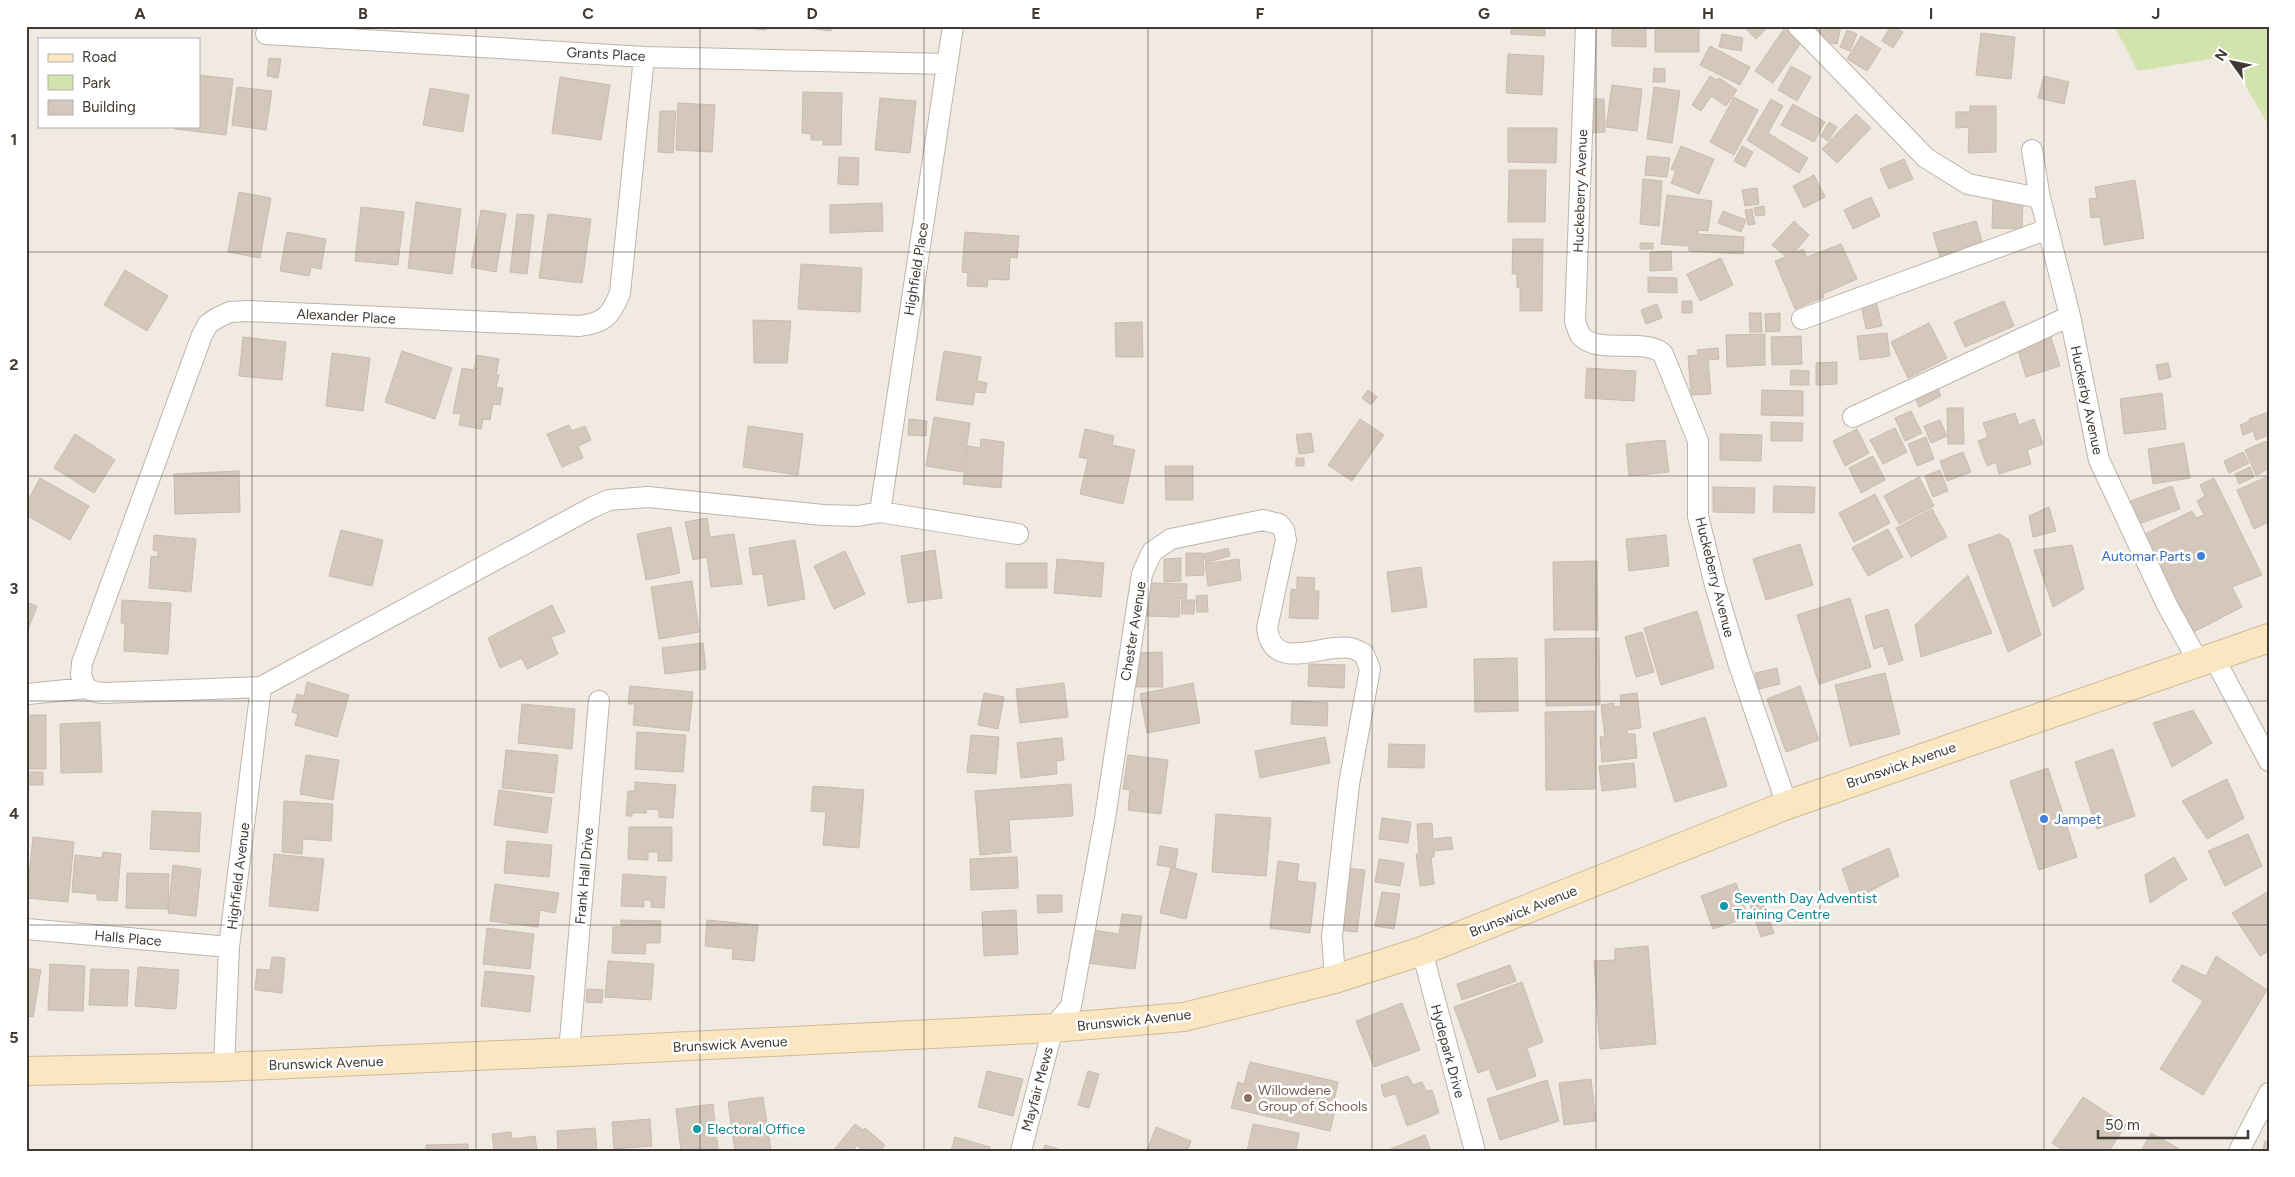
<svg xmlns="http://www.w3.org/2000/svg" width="2295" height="1177" font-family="Figtree,sans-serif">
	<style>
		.green { fill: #d2e3ad }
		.building { fill: #d4c7bc; stroke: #cbbbad }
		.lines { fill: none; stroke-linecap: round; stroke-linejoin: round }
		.street-casing { stroke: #beb4a9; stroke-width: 22 }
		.secondary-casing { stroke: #d1ba97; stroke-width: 30 }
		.street { stroke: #fff; stroke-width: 20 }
		.secondary { stroke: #fbe6c2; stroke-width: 28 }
		.grid { fill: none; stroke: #413a34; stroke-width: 1; stroke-opacity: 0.55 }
		.shop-dot { fill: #3f7fe0; stroke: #fff; stroke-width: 2 }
		.culture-dot { fill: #0f9aa8; stroke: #fff; stroke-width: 2 }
		.education-dot { fill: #8d6e63; stroke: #fff; stroke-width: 2 }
		.labels { text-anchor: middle; stroke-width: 5; stroke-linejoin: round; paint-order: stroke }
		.street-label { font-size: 14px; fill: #413a34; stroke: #fff }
		.shop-label { font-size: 14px; fill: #366cbe; stroke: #fff; text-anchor: end }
		.culture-label { font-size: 14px; fill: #0d838f; stroke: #fff; text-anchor: start }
		.education-label { font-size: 14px; fill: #785e54; stroke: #fff; text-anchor: start }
		.neatline { fill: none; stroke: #413a34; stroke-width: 2 }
		.grid-label { font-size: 16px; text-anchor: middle; font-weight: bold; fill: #413a34 }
	</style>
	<rect width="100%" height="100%" fill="#f0eae3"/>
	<path class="green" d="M2114,26H2269V126L2228,56L2138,71Z"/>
	<path class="building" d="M727,26H766V30Z
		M793,26H831V31Z
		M1511,26H1545V36L1511,34Z
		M1612,26H1646V47L1612,46Z
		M1655,26H1699V52H1655Z
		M1743,26H1769L1756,39Z
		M1786,26L1805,37L1773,83L1755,71Z
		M1800,26H1841L1837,44L1812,39Z
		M1891,26L1903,32L1893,48L1882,41Z
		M1847,30L1857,34L1850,51L1840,47Z
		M1981,33L2015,37L2011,79L1976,75Z
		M1722,34L1743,38L1741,51L1719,47Z
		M1861,36L1881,49L1867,71L1847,59Z
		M1710,46L1750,67L1740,85L1700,65Z
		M1508,54L1544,56L1542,95L1506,93Z
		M269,58L281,59L278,78L267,76Z
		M1791,66L1811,77L1797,101L1778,90Z
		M1654,68L1665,69V82H1653Z
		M199,75L233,79L226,135L175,129L176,126H199Z
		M1710,76L1717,80L1719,78L1737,90L1726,106L1711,96L1701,111L1692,105Z
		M2044,76L2069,82L2064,104L2038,98Z
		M560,77L610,85L601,140L552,133Z
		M1612,85L1642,89L1637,131L1606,127Z
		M237,87L272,91L266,130L232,125Z
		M1654,87L1680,91L1672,143L1647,139Z
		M430,88L469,95L463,132L423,125Z
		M803,92L842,93L841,145H823V140H811V134L802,133Z
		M1734,97L1758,110L1734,155L1710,142Z
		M880,98L916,101L910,153L875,150Z
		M1587,99H1604L1605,132L1588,133Z
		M1771,99L1783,106L1768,133L1808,158L1799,173L1747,140Z
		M678,103L715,105L712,152L676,150Z
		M1793,104L1825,122L1814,142L1781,125Z
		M1970,106H1996V152L1968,153L1969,127L1956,128V112H1970Z
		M660,111H676L673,153L658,152Z
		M1856,114L1871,128L1837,163L1822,149Z
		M1829,122L1837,127L1828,141L1821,136Z
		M1508,128H1557L1556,163L1508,162Z
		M1681,146L1714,159L1699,194L1671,183L1676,171L1671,169Z
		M1742,146L1753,152L1745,167L1734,161Z
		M1647,156L1670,158L1667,177L1645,175Z
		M839,157L859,158L858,185L838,184Z
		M1904,159L1913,179L1889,189L1880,169Z
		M1509,170H1546L1545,222H1508Z
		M1814,175L1825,197L1804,208L1793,186Z
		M1643,179L1662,181L1659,226L1640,224Z
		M2135,180L2144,238L2104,245L2100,217L2091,218L2089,199L2097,198L2095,187Z
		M1757,188L1759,204L1745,206L1742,190Z
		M239,192L271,198L260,258L228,252Z
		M1667,195L1712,201L1708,231L1698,230V234L1744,237L1743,254L1689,251V246L1661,244Z
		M1871,197L1880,216L1853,229L1844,210Z
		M1993,200L2023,201L2022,229L1992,228Z
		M416,202L461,209L452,274L408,268Z
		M882,203L883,231L830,233V205Z
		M1764,206L1765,215L1756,216L1754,208Z
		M361,207L404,212L398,265L355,261Z
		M1752,209L1755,224L1748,225L1745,210Z
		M481,210L506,214L496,272L471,267Z
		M1723,211L1746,220L1741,232L1718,223Z
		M517,214L534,215L527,274L510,272Z
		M548,214L591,219L582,283L539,278Z
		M1794,221L1809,235L1794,253L1803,249L1807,257L1841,244L1857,279L1823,294L1824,297L1795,309L1775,261L1786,257L1772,245Z
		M1976,221L1983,245L1940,257L1933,233Z
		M287,232L326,239L321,269L311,267L309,276L280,271Z
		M965,232L1019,236L1017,258L1010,257L1009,280L988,279L987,287L967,286L968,273L962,272Z
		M1513,239H1543L1542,311H1520V287L1517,288V274H1512Z
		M1640,243H1653V249H1640Z
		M1671,251L1672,270L1650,271V252Z
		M1721,258L1733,285L1700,301L1687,274Z
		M801,264L862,268L860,312L798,309Z
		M125,270L168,296L147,331L104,305Z
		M1648,277L1677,278V293L1648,292Z
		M1682,301H1692V313H1682Z
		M1876,301L1882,326L1866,329L1861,304Z
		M2004,301L2014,326L1965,347L1954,322Z
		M1657,304L1662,318L1646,324L1641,310Z
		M1749,313H1761L1762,332H1750Z
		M1780,313V331L1766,332L1765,314Z
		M753,320L791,321L787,363H754Z
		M1142,322L1143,357H1116L1115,323Z
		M1929,323L1947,358L1908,378L1891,342Z
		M1887,333L1890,356L1860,360L1857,336Z
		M1765,334V365L1727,367L1726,335Z
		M2050,334L2060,366L2026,377L2016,344Z
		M1801,336L1802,364L1772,365L1771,337Z
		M243,337L286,342L282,380L239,376Z
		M1718,348L1719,359L1708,360L1711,394L1691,395L1688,356L1698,355L1697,350Z
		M402,351L452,368L435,419L385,402Z
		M944,351L981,357L977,381L987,383L985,393L975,392L973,405L936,400Z
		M332,353L370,358L363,411L326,406Z
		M477,355L499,359L496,375H499L496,387L503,388L500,405L493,404L490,420L483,419L481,429L459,425L461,414L453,413L462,368L474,370Z
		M1837,362V384L1816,385V363Z
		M2168,363L2171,377L2159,380L2156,365Z
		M1587,368L1636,371L1634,401L1585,398Z
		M1791,370L1809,371V385H1790Z
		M1936,384L1941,396L1919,407L1914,395Z
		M1368,390L1377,397L1371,405L1362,398Z
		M1762,390L1803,391V416L1761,415Z
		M2162,393L2166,429L2124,434L2120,399Z
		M1947,408H1963L1964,444H1948Z
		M1911,411L1922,433L1905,441L1895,418Z
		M2269,412V435L2256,440L2253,431L2243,435L2240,425L2250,421L2249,419Z
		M2015,413L2019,425L2034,419L2043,444L2027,450L2031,464L1999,474L1996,462L1987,466L1978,441L1988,437L1983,423Z
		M934,417L970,423L963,472L926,466Z
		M909,419L927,421L926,436L908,435Z
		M1360,419L1384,435L1352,481L1328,465Z
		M1940,420L1947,436L1931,443L1924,426Z
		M1771,422L1803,423L1802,441H1771Z
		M569,425L572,431L585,426L591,440L578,446L583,458L562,467L547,434Z
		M748,426L803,434L798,475L743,467Z
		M1895,428L1907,452L1883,464L1870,440Z
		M1085,429L1114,436L1112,445L1135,450L1123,504L1080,494L1088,459L1079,457Z
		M1857,429L1869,453L1845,466L1833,441Z
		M1311,433L1314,452L1299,454L1296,435Z
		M75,434L115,460L94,493L54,468Z
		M1720,434L1762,435L1761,461L1720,460Z
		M1926,437L1934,459L1917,466L1908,444Z
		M981,439L1004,442L1001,488L963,484L968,446L980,448Z
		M1665,440L1669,472L1629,476L1626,444Z
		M2269,440V469L2256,475L2245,450Z
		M2184,443L2190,478L2153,484L2148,449Z
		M1963,452L1971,472L1947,481L1940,461Z
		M2243,452L2249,463L2229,473L2224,461Z
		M1873,456L1885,480L1861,493L1849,468Z
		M1296,458H1304V466H1296Z
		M1165,466H1193V500H1166Z
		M2250,467L2254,477L2239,484L2235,474Z
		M1940,470L1948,491L1933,497L1925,476Z
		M239,471L240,512L175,514L174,474Z
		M2269,476V522L2254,529L2237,490Z
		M1919,477L1934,506L1899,524L1884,496Z
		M40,478L89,506L70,540L26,515V504Z
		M2214,478L2262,575L2232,587L2242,607L2188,635L2139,537L2192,511L2196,518L2204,515L2197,501L2205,496L2200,485Z
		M1774,486L1815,487L1814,513L1773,512Z
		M2172,486L2180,509L2136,525L2128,502Z
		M1713,487L1755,488L1754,513L1713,512Z
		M1875,494L1890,523L1854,542L1839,513Z
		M2049,507L2056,531L2033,537L2029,516Z
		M1932,509L1947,537L1911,557L1896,528Z
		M707,518L710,537L734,534L742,584L711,587L707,557L693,560L685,522Z
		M671,527L680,573L646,580L637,534Z
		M1888,529L1903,557L1868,576L1852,548Z
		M341,530L383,540L372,586L329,576Z
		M2000,534L2009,540L2041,635L2008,652L1968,545Z
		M154,535L196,539L191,592L149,588L151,556L158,557V551L153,550Z
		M1666,535L1669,566L1629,571L1626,539Z
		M795,540L805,599L768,606L763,574L753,575L749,548Z
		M1800,544L1813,585L1766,600L1753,559Z
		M2072,545L2084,589L2053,607L2034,550Z
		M1228,548L1230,556L1206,563L1204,554Z
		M935,550L942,598L908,603L901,556Z
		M845,551L865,594L834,609L814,566Z
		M1186,553H1203L1204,575L1186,576Z
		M1181,558V581L1164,582V559Z
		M1057,559L1104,563L1101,597L1054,593Z
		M1239,559L1241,580L1208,586L1205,564Z
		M1597,561L1598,630H1554L1553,562Z
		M1006,563H1047V588H1006Z
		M1421,567L1427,607L1392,612L1387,572Z
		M1968,575L1992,633L1921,657L1915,625Z
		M1297,577L1315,578L1314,591H1319L1318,619L1289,618L1291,589L1297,590Z
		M692,581L699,632L659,639L651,587Z
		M1149,583L1187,584L1186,599L1180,598L1179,617L1147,616Z
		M1207,595L1208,612H1197L1196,596Z
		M1850,598L1871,667L1819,684L1797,615Z
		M122,600L171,603L168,654L124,651L125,623H121Z
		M1182,600H1195L1194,614H1181Z
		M26,602L37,606L26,635Z
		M552,605L565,632L551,637L558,654L527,669L522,658L500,668L488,638Z
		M1888,609L1903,660L1889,665L1883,646L1874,649L1865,616Z
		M1697,611L1714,668L1661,685L1644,628Z
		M1642,632L1654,672L1636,677L1625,637Z
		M1599,638L1600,705L1546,706L1545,639Z
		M703,643L706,669L665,674L662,648Z
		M1162,652L1163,687H1136L1135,653Z
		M1517,658L1518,711L1475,712L1474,659Z
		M1309,664L1345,665L1344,688L1308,686Z
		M1777,668L1780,684L1759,689L1755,673Z
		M1885,673L1900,734L1850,746L1835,685Z
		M307,682L349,695L337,737L295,725L298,714L292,712L297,694L304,696Z
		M1064,683L1068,717L1020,723L1016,689Z
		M1193,683L1200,723L1147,733L1140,694Z
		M630,686L693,692L689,731L633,725L635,704H628Z
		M1800,686L1819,740L1786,752L1767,699Z
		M984,693L1004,697L998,729L978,725Z
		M1637,693L1641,728L1627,730V734H1635L1637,758L1602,762L1600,737H1605L1601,705L1614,703V707L1621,706L1620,695Z
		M1292,701L1328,703L1327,726L1291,724Z
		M522,704L575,709L572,749L518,743Z
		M2193,710L2212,743L2172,767L2153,723Z
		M1595,711V789L1546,790L1545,712Z
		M26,715H46V769H26Z
		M1705,717L1727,786L1675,802L1653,733Z
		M100,722L102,772L61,773L60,724Z
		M637,732L686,735L683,772L635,769Z
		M971,735L999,737L996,774L967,772Z
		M1325,737L1330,763L1260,778L1255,751Z
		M1058,738H1062L1064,760L1056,761L1057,774L1021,778L1017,743Z
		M1389,744L1425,745L1424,768L1388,767Z
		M2113,749L2135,816L2097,829L2075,762Z
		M506,750L558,755L554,793L502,788Z
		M306,755L339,760L333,800L300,794Z
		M1128,755L1168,760L1161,814L1128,810L1130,790L1123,789Z
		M1634,763L1636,787L1602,791L1599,766Z
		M2048,768L2077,857L2039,870L2010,781Z
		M26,772H43V785H26Z
		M2227,779L2244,818L2207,839L2182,801Z
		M635,782L676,785L673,818L659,817V810L647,809L646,813H632V816H626L628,791H635Z
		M1071,784L1073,816L1009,820L1011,852L980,855L975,791Z
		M813,786L864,790L859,848L823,845L826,812L811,811Z
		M499,790L552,798L547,833L494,825Z
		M284,801L333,804L331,841L303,839L302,854L282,852Z
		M152,811L201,813L199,852L150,849Z
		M1216,814L1271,818L1266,876L1212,872Z
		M1382,818L1411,822L1408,843L1379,839Z
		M1432,823L1433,839L1451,837L1453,849L1434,851V857H1431L1434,884L1420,886L1416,854H1419L1417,824Z
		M629,827H672V861H658V852H648V860L628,859Z
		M2248,834L2262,866L2225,886L2208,851Z
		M33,837L74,842L68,902L27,898Z
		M507,841L552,845L549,877L504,873Z
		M1160,846L1178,849L1175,868L1157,865Z
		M1889,848L1899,876L1853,900L1842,869Z
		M103,852L121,854L117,901L97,900V894L72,892L75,855L102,858Z
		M274,854L324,859L318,911L269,906Z
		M1017,857L1018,888L971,890L970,859Z
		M2174,857L2187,879L2150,903L2145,875Z
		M1379,859L1404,863L1400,886L1375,882Z
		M1278,861L1299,864L1297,881L1316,883L1310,933L1270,928Z
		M173,865L201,869L196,916L168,913Z
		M1171,867L1197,874L1186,919L1160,913Z
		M1346,868L1365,870L1357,932L1338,930Z
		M127,873L169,874L168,909L126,908Z
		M623,874L666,877L664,908L651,907V900H644V907L621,906Z
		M1736,883L1748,917L1713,929L1701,896Z
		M495,884L559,893L555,913L540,910L538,927L490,921Z
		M2269,891V951L2260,956L2232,913Z
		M1382,892L1400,894L1394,929L1375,926Z
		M1037,895H1062V912L1038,913Z
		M1761,898L1774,933L1761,937L1749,901Z
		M1016,910L1018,954L984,956L982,912Z
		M1122,914L1142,916L1135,969L1087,963L1092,930L1119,934Z
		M621,920L661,921L660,943H646L645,954L612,953L613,927H621Z
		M707,920L758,925L754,961L732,959L733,949L705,946Z
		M487,928L534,934L530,969L483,964Z
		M1648,946L1656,1044L1600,1049L1594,961L1615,960V949Z
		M2216,956L2267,990L2203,1095L2160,1069L2203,1001L2172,981L2182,965L2206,976Z
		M272,957L285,958L282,993L255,990L257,969L270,970Z
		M608,961L654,964L651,1000L605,997Z
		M50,964L85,966L83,1011L48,1010Z
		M1510,965L1516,981L1462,1000L1457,984Z
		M138,967L179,970L176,1009L135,1006Z
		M26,968L41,970L33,1017L26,1016Z
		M91,969L129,970L127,1006L89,1005Z
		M485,971L534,976L530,1012L481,1006Z
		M1522,982L1543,1042L1527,1048L1536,1076L1497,1090L1489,1069L1478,1073L1454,1007Z
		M587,989L603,990L602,1003L586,1002Z
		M1402,1003L1420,1050L1374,1067L1356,1021Z
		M1250,1062L1338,1082L1334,1101L1337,1102L1330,1131L1231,1108L1238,1082L1244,1084Z
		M987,1071L1023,1079L1013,1116L978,1107Z
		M1088,1071L1099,1074L1089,1108L1078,1105Z
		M1408,1076L1413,1085L1422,1082L1426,1091L1432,1090L1439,1113L1407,1126L1396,1094L1384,1097L1381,1085Z
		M1591,1079L1596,1121L1564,1125L1559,1083Z
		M1547,1080L1559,1121L1500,1140L1487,1099Z
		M763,1097L771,1151H735L728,1102Z
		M2083,1097L2126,1125L2109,1151H2064L2052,1143Z
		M713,1104L718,1149L681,1151L676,1109Z
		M650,1119L652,1146L614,1149L612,1122Z
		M855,1124L863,1130L865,1128L885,1145L880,1151H864L857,1145L853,1151H833Z
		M1253,1124L1299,1133L1296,1151H1247Z
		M1156,1127L1191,1141L1187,1151H1147Z
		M595,1128L597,1151H558L557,1131Z
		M511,1132L512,1139L535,1136L537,1151H494L492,1134Z
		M2151,1133L2183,1151H2141Z
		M1425,1135L1431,1151H1386Z
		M955,1137L990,1147L989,1151H951Z
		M2265,1141L2269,1142V1151H2263Z
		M468,1144V1151H426V1145Z
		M1045,1145L1065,1151H1043Z"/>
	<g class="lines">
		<g class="street-casing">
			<path id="street" d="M1586,26L1575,321C1577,326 1578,332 1581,336C1598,355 1647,337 1663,354L1698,441V516L1715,585L1738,662L1787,805
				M1798,26L1926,158L1968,184L2040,198
				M266,34L644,57L947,64
				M2032,150L2040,198L2070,316L2099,460L2167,605L2198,661
				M1802,319L2048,229
				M1853,417L2070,316
				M880,512L953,26
				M2213,656L2269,761
				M86,688L81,675L82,663L202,335L208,324L217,318L230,312L247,311L579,326C604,323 611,316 620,293L644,57
				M28,694L86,688L95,692L104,693L261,687L591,508L609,500L648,497L823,515L858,516L880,512L1018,534
				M26,929L229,947
				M1422,951L1475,1151
				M569,1052L599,701
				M224,1067L229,947L261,687
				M1021,1151L1053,1028L1071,1006L1105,818L1142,574L1152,552L1171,539L1263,520L1279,524L1284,530L1286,540L1267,628C1273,674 1321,643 1350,648C1354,648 1360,652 1364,654L1370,669L1349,784L1332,936L1335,979
				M2239,1151L2269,1093"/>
		</g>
		<g class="secondary-casing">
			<path id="secondary" d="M26,1071L224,1067L569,1052L1053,1028L1184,1017L1335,979L1422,951L1787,805L2269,638"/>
		</g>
		<use href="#street" class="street"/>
		<use href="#secondary" class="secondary"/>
	</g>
	<path class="grid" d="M252,26V1151M476,26V1151M700,26V1151M924,26V1151M1148,26V1151M1372,26V1151M1596,26V1151M1820,26V1151M2044,26V1151M26,252H2269M26,476H2269M26,701H2269M26,925H2269"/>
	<g class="shop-dot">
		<circle cx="2201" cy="556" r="5"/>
		<circle cx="2044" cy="819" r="5"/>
	</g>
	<g class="culture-dot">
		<circle cx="1724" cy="906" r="5"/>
		<circle cx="697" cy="1129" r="5"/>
	</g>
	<circle class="education-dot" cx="1248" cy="1098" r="5"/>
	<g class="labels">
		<g class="street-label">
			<text transform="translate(606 54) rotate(3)" y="5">Grants Place</text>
			<text transform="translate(1580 191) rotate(-88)" y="5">Huckeberry Avenue</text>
			<text transform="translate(916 269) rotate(-81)" y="5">Highfield Place</text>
			<text transform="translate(346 316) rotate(3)" y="5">Alexander Place</text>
			<text transform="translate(2087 400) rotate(78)" y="5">Huckerby Avenue</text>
			<text transform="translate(1715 577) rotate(76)" y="5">Huckeberry Avenue</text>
			<text transform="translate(1133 631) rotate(-81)" y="5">Chester Avenue</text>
			<text transform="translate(1901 765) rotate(-19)" y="5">Brunswick Avenue</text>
			<text transform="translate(238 876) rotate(-83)" y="5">Highfield Avenue</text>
			<text transform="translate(584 876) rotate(-85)" y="5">Frank Hall Drive</text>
			<text transform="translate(1523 911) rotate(-22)" y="5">Brunswick Avenue</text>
			<text transform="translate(128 938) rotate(5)" y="5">Halls Place</text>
			<text transform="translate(1134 1020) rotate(-6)" y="5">Brunswick Avenue</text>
			<text transform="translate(730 1044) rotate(-3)" y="5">Brunswick Avenue</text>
			<text transform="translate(1448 1051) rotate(75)" y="5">Hydepark Drive</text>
			<text transform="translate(326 1063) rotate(-2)" y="5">Brunswick Avenue</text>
			<text transform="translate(1037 1089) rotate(-75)" y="5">Mayfair Mews</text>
		</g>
		<g class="shop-label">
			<text x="2191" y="561">Automar Parts</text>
			<text x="2054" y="824" text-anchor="start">Jampet</text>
		</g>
		<g class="culture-label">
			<text x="1734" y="903">Seventh Day Adventist<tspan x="1734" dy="16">Training Centre</tspan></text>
			<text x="707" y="1134">Electoral Office</text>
		</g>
		<g class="education-label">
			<text x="1258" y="1095">Willowdene<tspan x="1258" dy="16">Group of Schools</tspan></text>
		</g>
	</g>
	<rect width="2295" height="1177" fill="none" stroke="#ffffff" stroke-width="55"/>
	<rect x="38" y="38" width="162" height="90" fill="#ffffff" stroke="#b3b0ae"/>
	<rect x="48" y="54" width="25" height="8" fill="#fbe6c2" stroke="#b3b0ae"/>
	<text x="82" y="62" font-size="15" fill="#413a34">Road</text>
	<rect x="48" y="75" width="25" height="15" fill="#d2e3ad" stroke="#b3b0ae"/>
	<text x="82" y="88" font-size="15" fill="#413a34">Park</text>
	<rect x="48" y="100" width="25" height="15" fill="#d4c7bc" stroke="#b3b0ae"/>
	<text x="82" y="112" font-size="15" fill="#413a34">Building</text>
	<g transform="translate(2232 62) rotate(303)" stroke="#ffffff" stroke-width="4" paint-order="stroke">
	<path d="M0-4L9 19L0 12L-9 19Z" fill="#413a34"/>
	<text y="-8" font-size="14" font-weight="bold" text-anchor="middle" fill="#413a34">N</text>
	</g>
	<path d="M2098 1130v8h150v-8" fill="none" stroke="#413a34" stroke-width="2.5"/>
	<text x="2105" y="1130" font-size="15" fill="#413a34" stroke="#ffffff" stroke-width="4" paint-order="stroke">50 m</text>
	<rect x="28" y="28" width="2240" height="1122" class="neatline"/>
	<g class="grid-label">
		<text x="140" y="19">A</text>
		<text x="363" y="19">B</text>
		<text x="588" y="19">C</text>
		<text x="812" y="19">D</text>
		<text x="1036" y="19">E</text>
		<text x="1260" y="19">F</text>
		<text x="1484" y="19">G</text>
		<text x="1708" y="19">H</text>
		<text x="1931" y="19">I</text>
		<text x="2156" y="19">J</text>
		<text x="14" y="145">1</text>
		<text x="14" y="370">2</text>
		<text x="14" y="594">3</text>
		<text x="14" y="819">4</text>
		<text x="14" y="1043">5</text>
	</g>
</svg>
